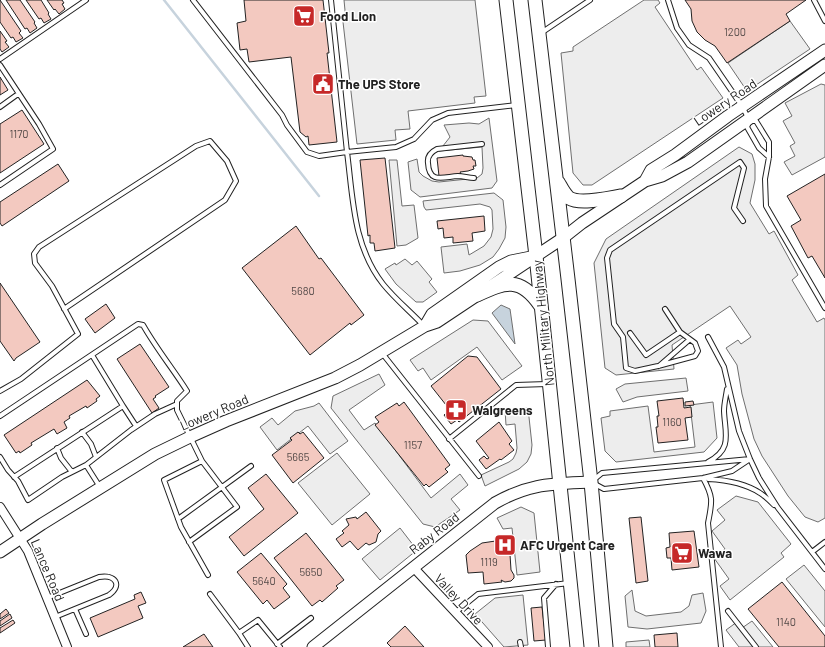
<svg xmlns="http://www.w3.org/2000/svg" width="825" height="647" font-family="Barlow,sans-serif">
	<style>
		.parking { fill: #ededed; stroke: #6f6f6f }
		.water { fill: #c7d3dd; stroke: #6f6f6f }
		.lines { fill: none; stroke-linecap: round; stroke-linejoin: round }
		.stream { stroke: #c7d3dd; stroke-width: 2.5 }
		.building { fill: #f3c9c0; stroke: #222 }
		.lane-casing { stroke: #222; stroke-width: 6 }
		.street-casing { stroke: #222; stroke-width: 10 }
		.secondary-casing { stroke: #222; stroke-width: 13 }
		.primary-casing { stroke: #222; stroke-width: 15 }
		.lane { stroke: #fff; stroke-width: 4 }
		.street { stroke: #fff; stroke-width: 8 }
		.secondary { stroke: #fff; stroke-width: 11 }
		.primary { stroke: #fff; stroke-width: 13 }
		.labels { text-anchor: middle; stroke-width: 3; stroke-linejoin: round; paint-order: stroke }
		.number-label { font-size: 11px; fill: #564c4a }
		.poi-label { font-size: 13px; font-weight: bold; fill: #222; stroke: #fff; text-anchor: start }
		.street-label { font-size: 13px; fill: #222; stroke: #fff }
	</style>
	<rect width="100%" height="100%" fill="#fff"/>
	<path class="parking" d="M344,0H475L486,96L474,97L475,103L408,111L410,129L395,130L396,140L357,144L343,22L346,21Z
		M644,0H658L660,3L655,7L697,70L701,67L723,98L592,185H583L573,173L561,53L573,51V47Z
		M790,21L810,49L747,91L728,63Z
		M821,84L825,85V157L792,175L784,162L795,156L790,146L795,143L783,121L792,116L785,103Z
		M489,118L497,181L492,188L420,197L411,190L408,162L417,159L419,172L423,176L432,181L439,182L477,178L482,174L483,168L482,147L439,151L450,137L444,125L469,123L479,124Z
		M739,147L752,154L755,164V180L750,203L769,234L774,231L798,275L792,280L817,322L824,318L825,320V518L818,522L805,517L788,496L762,456L754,439L742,394L737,365L726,348L738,340L741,344L751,337L730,306L672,345L674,369L616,375L605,368L594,263L606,239Z
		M389,160H397L402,206L414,205L418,238L406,245L397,246Z
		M494,193L503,200L506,227L505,238L499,249L493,257L480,265L460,271L444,273L441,247L467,244L469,255L484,246L491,237L493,229L492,210L490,207L480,204L426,210L424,207L423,201Z
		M405,259L412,265L417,261L432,279L429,282L437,292L423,302H416L396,284L385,269L395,263L396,265Z
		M473,320L488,321L522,366L502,380L477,347L431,380L423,368L418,371L410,360Z
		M379,374L385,385L349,410L364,430L375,423L431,498L460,474L468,485L451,499L460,510L435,527L423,524L331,408L333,396Z
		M686,378L688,391L637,397L623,402L616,389L625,384Z
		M713,402L717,438L704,452L616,462L605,451L601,418L610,416V411L648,406L654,452L695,447L690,405Z
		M319,403L348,441L330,454L308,426L277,450L260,427L272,418L278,425L295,411L314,406Z
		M528,408L532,445L531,454L527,462L519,469L485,486L481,475L509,462L513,459L516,453L517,448L515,424L506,425L505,410Z
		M337,453L370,494L332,525L298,483Z
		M736,496L758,502L791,544L781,553L784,557L730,600L720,586L729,579L714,558L725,549L712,531L725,520L717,510Z
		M521,507L534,513L540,572L517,575L512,528L503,529L497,518Z
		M400,528L417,550L380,580L362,559Z
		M804,565L825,591V627L786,579Z
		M632,590L635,611L646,616L681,612L689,606L692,595L703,593L706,611L701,623L647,629L628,627L625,596Z
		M523,595L528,645L504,647L475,614L495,598Z
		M752,621L773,647H739L726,630L737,622L742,628Z
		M649,640L650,647H626V642Z"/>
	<path class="water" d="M501,305L510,309L515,344L492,313Z"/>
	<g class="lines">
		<path class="stream" d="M164,0L319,196"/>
	</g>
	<path class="building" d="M0,0L21,31L19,33L23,38L16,42L13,37L11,38L0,22Z
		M6,0H20L35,22L34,23L37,28L30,33L27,28L25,29Z
		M26,0H41L49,13L48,14L51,19L44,23L41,18L39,19Z
		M47,0H62L64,3L62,4L65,9L59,14L55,9L54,10Z
		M244,0H323L329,53H327L337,142L309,145L308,136L306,137L300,132L291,57L249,62L247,49L240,50L237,23L246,21Z
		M685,0H806L786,14L790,21L727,63L715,46L705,40L697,32L692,21L691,9Z
		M0,31L7,41L5,42L9,47L2,52L0,49Z
		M0,77L8,90L0,95Z
		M22,110L44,144L0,173V124Z
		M463,155V156L472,157L473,160H475L476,166H473L474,169L468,171L460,172L461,174L439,176L437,158Z
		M385,158L395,248L375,251L374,243H370V235L368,236L360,160Z
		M58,164L69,181L2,226L0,223V202Z
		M825,174V278L812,256L808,258L791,226L801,220L787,196Z
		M484,216L485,231L472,233L473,241L453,243V237L444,238L443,228L438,229L437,221Z
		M296,226L319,259L321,258L364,315L351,325L350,323L310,355L242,268Z
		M0,283L40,342L16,358L14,361L0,341Z
		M106,304L115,318L95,333L85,319Z
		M140,344L169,387L155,396L156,397L153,399L159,408L152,413L117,359Z
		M468,356L477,357L501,389L459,422L457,420L451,424L444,415L450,410L431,386Z
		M87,380L100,396L96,399L97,401L87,408L86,406L69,416L70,418L64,422L67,428L57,434L54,429L31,443L32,445L20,453L19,451L16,453L4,435Z
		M683,398L684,408L691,407L692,417L685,418L688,440L658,443L656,427H658L657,416H659L657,401Z
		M693,401L694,405L685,406V402Z
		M404,402L450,465L445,469L448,472L429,487L426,484L424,486L375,425L379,422L375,417L397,403L399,406Z
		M499,422L512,441L509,444L514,450L501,460L500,459L486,469L479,460L484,456L487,459L489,458L476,441Z
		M298,432L300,434L303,432L324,458L293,483L272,455L292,440L290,438Z
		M266,474L298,513L244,556L229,537L264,509L248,488Z
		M366,512L381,531L378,534L376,542L369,545L366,543L358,550L350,541L342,547L336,539L344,533L342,531L349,525L346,519L356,517L357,519Z
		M641,517L648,581L636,583L629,518Z
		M694,531L699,567L672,570L671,558H667L666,548L670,547L669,533Z
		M306,533L344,580L336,586L338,588L322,602L320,600L312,606L274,558Z
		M509,539L511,570L514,575V578L511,581L505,582L501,580L502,582L484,584L483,572L468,573L466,555L470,551L482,543Z
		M261,553L287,584L283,588L290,597L274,609L267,600L263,604L237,572Z
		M782,582L825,636V647H779L748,609Z
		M141,592L146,603L138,606L143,618L98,637L90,618L135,599L134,595Z
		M542,607L546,640L534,641L531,608Z
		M6,609L9,613L0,619V614Z
		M10,614L12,618L0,626V621Z
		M13,620L15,623L0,633V628Z
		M405,626L424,647H391L387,643Z
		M677,633L678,647H655L654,635Z
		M204,634L213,647H183Z"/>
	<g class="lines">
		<g class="lane-casing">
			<path id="lane" d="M193,0L282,115L287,125L307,152L319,156L347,152L331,0
				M668,0L677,28L689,45L709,58L740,103L749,119L750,120L747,127L759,148L769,157
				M814,0L825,21
				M541,33L590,0
				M0,59L86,0
				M0,65L39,124L53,149L0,185
				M0,107L18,94
				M751,121H756L769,142V157L765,179L766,206L825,308
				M474,178C469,178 463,176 458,176C443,177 429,184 428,163C427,156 431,152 437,149L482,144
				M665,309L680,332L695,343L698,351L695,356L658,366L635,371L626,368L623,337L614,324L607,258L610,250L740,162L744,168L734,208L743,221
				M424,326C411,312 395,299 383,284C353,246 353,198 347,152L396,147L414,139L432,120L448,113L517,105
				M630,333L646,355L680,332
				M708,337L724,367L739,431L750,459L759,478L778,508L825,569
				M382,353L479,476
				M92,355L123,406
				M659,366L689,340
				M0,391L21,379L78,334L52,286L35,263L34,254L39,247L196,146L210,141L227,161L236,181L225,200L64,309
				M0,416L138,324L143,325C156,348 173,369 187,391L177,401V410L202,461L164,480L181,527L208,575
				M82,432L91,444L96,457
				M449,439L516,385L547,384
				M57,448L61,458L72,472
				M0,457L8,470L18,481L28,500L62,477L86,465L100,487
				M750,459L732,471L703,478L604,489L591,482L602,473Z
				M708,462C733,449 725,434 724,411C724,404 726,396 727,389
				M86,465L131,430L155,414L177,404
				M14,477L123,406L136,426
				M703,478C714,498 712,502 708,523L721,647
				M708,479C726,480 745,483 760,493C765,496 770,501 774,505
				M178,519L251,466
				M189,542L237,507L202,461
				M812,552L825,542
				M210,594L239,633L258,620L280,647
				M47,598L99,577C115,574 123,585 109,595L55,617
				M75,609L86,634
				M728,611L756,647
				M456,612L478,594L569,583
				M239,633L248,647
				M520,642L521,647
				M277,644L311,618
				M548,647L544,598L556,584"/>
		</g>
		<g class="street-casing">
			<path id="street" d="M0,507L28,551L67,647
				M413,567L488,647"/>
		</g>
		<g class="secondary-casing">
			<path id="secondary" d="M645,181L651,170L675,155L728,116L825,50
				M425,326L432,314L499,267L511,261L531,257
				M0,552L42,524L155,454L190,437L226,421L335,378L360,365L425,326L437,322L563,238L582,223L645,181L662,176L688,162L825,65
				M313,647L495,503C530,483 552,484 591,482"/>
		</g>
		<g class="primary-casing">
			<path id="primary" d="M506,0L536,256L577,647
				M535,0L568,279L591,482L606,647
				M558,182C561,187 564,194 569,198C580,205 609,198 621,196
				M477,295C505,282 520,276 540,305"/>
		</g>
		<use href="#lane" class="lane"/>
		<use href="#street" class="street"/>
		<use href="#secondary" class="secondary"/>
		<use href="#primary" class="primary"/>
	</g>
	<defs>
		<g id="supermarket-square" transform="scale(1.15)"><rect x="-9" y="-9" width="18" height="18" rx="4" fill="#c62828" stroke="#fff"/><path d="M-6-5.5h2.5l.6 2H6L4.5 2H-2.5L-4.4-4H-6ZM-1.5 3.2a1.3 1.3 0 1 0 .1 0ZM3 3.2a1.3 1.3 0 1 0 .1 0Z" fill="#fff"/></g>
		<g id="civic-square" transform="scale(1.15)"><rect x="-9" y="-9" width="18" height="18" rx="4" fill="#c62828" stroke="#fff"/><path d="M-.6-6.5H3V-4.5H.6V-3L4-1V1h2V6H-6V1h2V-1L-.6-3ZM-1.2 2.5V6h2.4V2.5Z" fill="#fff"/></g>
		<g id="pharmacy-square" transform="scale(1.15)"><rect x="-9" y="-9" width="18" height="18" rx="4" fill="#c62828" stroke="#fff"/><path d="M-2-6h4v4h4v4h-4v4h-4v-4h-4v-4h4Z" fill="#fff"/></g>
		<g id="hospital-square" transform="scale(1.15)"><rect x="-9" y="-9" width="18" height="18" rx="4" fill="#c62828" stroke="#fff"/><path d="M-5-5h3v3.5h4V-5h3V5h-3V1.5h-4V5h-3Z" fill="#fff"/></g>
	</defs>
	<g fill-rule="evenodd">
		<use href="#supermarket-square" x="304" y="16"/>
		<use href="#civic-square" x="323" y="84"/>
		<use href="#pharmacy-square" x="456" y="410"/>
		<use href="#hospital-square" x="505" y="545"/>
		<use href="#supermarket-square" x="682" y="553"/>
	</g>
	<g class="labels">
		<g class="number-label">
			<text x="735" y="36">1200</text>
			<text x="19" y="138">1170</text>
			<text x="303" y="295">5680</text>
			<text x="672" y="426">1160</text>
			<text x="413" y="449">1157</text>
			<text x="298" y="461">5665</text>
			<text x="489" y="566">1119</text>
			<text x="311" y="576">5650</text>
			<text x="264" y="585">5640</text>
			<text x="786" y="626">1140</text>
		</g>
		<g class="poi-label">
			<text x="320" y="21">Food Lion</text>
			<text x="338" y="89">The UPS Store</text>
			<text x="472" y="415">Walgreens</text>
			<text x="520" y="550">AFC Urgent Care</text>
			<text x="698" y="558">Wawa</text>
		</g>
		<g class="street-label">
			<text transform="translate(725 102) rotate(-34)" y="5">Lowery Road</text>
			<text transform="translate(543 323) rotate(-96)" y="5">North Military Highway</text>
			<text transform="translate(214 412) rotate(-23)" y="5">Lowery Road</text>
			<text transform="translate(434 533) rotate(-38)" y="5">Raby Road</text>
			<text transform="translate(48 570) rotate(67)" y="5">Lance Road</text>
			<text transform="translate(459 599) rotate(47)" y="5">Valley Drive</text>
		</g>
	</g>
</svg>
